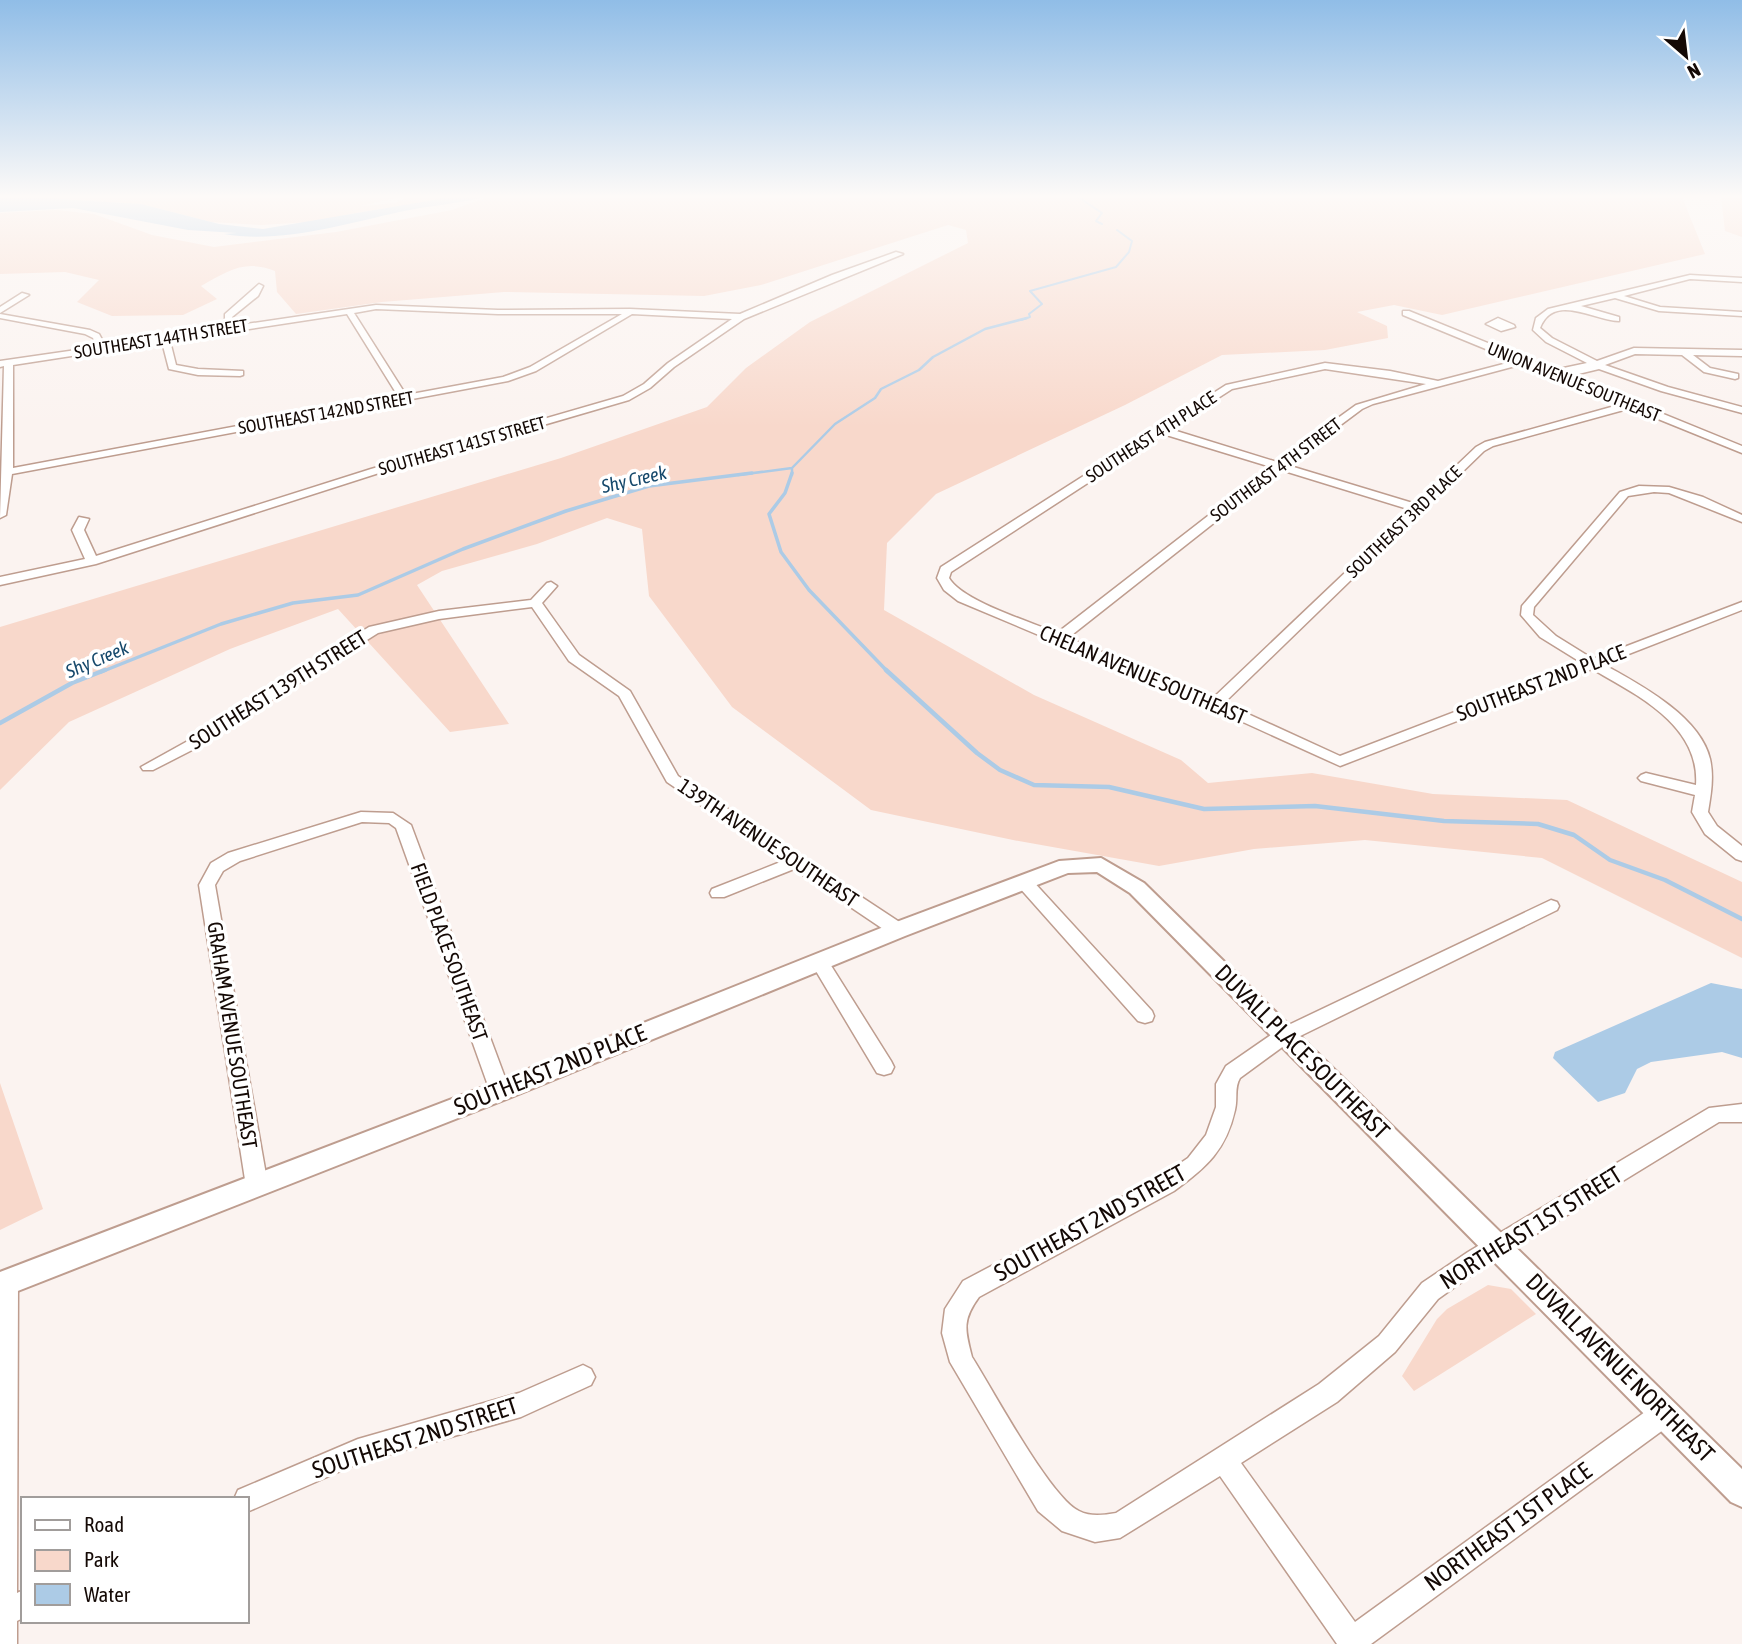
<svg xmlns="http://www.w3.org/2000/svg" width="1742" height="1644" font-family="'Asap Condensed',sans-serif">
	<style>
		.green { fill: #f8d8cb }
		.water { fill: #accbe6 }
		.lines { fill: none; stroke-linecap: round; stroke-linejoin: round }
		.stream-far3 { stroke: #accbe6; stroke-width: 2 }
		.stream-far2 { stroke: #accbe6; stroke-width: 2.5 }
		.stream-far1 { stroke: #accbe6; stroke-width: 3.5 }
		.stream { stroke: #accbe6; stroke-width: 4.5 }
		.minor-casing { stroke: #be9d8f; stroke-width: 3 }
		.tertiary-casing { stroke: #be9d8f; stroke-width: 4 }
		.minor { fill: #fff; fill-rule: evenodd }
		.tertiary { fill: #fff; fill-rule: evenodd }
		.labels { text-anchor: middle; stroke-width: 7; stroke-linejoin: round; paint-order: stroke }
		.far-street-label { font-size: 18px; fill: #140905; stroke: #fff }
		.far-water-label { font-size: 19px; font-style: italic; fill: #15486b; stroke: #fff }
		.street-label { font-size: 21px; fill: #140905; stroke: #fff }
		.near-street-label { font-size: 24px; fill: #140905; stroke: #fff }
	</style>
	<rect width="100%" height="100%" fill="#fbf3f0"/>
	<path class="green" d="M27,197H400L361,206L395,203L408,197H462L362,212L310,222L261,225L211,222L141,204Z
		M488,197H1682L1705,254L1442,315L1394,305L1357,312L1387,326L1388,338L1325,350L1222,355L1125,405L936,494L887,543L884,610L1034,695L1181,760L1208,783L1312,773L1433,794L1567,800L1742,882V958L1542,858L1365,840L1254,849L1159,866L1013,840L871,810L732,707L649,596L642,529L607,518L537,544L442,571L417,585L509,724L450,732L338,609L230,649L69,722L0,790V627L561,458L707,407L746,368L810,322L968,243L966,230L948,225L761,285L704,296L504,292L382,302L296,314L277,292L275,271C245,259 228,271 201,286L217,299L183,315L112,316L77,302L99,280L65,272L0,274V213L56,210L94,214L152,235L214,247L336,232L452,210Z
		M1721,197H1742V237L1725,231Z
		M0,1083L43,1209L0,1230Z
		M1488,1285L1511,1289L1536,1314L1414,1391L1402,1376L1437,1319L1447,1309Z"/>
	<path class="water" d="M27,197L141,204L219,224L263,229L451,197H484C456,204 427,206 399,212C346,224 279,244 224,234L237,233L188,230L73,208L0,212V198Z
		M1711,983L1742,989V1058L1722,1052L1651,1062L1637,1069L1625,1093L1598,1102L1553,1058L1555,1052Z"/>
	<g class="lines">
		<path class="stream-far3" d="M1078,197L1102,213L1096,221L1102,224
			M1021,320L1030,317L1029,314L1042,304L1030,291L1116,267L1129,252L1132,241L1117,230"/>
		<path class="stream-far2" d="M738,475L792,468L835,424L875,398L881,389L919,370L933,357L985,329L1027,318
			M792,475V468"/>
		<path class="stream-far1" d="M792,473L785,493L769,514L781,552L809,590L888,672
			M101,672L221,624L293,603L358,595L463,549L566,511L649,486L752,473"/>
		<path class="stream" d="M886,670L977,753L1000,770L1034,785L1109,787L1204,809L1315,806L1444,821L1538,824L1574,835L1610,860L1665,880L1742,919
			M0,723L72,683L105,670"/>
		<g class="minor-casing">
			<path id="minor" d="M896,252L903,254L744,319L674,367L650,388L629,400L379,473L96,564L0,585V577L85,559L72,530L79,517L89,519L84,530L96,556L371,469L623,396L644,384L668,363L732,319L632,314L536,371L508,381L12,474L6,515L0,518L4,366L0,367V361L97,347L93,338L85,334L0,318V314L90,330L99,334L105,345L225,327V314L259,284L263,286L258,296L232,317L233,326L376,305L498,310L630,309L740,314L832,275ZM376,309L498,314H622L530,367L503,377L406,395L354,313ZM347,314L398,396L13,468V365L162,342L169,369L198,375L240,376L243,375V371L198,369L176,365L170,341Z
				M1690,275L1742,278V282L1690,279L1624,296L1660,307L1742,312V316L1659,311L1615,298L1581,306L1619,317V321C1595,321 1554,292 1540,328L1552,338L1597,361L1634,348L1742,350V356L1693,355L1710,368L1738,374V378L1735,379L1704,372L1682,355L1635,354L1605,365L1668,387L1742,407V413L1661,391L1599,369L1570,376L1742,446V453L1631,408L1493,446L1484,451L1224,703L1340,756L1582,663L1540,637L1521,615L1522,606L1620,492L1639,486L1669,487L1703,497L1742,515V522L1669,493L1654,492L1628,496L1534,607L1533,615L1556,636L1593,659L1742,602V610L1603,664C1639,684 1700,716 1710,759C1714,777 1711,794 1708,812L1717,826L1742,846V861L1736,859L1705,834L1692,812L1695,795L1641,781L1638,778L1641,775L1646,773L1696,785C1700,725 1637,695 1592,669L1340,766L1210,707L958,601L944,590L937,578L941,567L1226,385L1325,363L1390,371L1438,381L1515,361L1403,315V311H1409L1554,370L1587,363L1546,342L1533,330L1536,318L1548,309ZM1523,364L1622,404L1485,442L1476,447L1416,504L1287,465L1362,409L1373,404ZM1325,369L1426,384L1356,405L1277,462L1170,429L1232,389ZM1163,434L1271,467L1057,633C1031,622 962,601 949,578L951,572ZM1281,470L1411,510L1213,698L1068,638Z
				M22,293L29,295L0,313V307Z
				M1498,318L1514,325L1515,327L1501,331L1486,324Z
				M551,582L557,586L542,603L579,655L630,691L678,776L904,925L907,930L904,935H892L794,869L724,897H712L710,893L712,889L783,861L667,782L619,696L569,661L532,607L439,619L378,633L196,748L153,770H143L141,767L186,742L369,627L439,611L531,600L547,583Z
				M361,812L393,813L411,825L510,1091L507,1097L500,1099L493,1097L490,1091L396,828L389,823L362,822L240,861L223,871L215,885L268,1186L264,1193L257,1195L250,1193L246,1186L199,885L211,863L228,853Z
				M1024,876L1030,878L1152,1011L1154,1016L1152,1021L1145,1023L1138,1021L1018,886L1016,882L1018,878Z
				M1551,900L1557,902L1559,906L1557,910L1292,1040L1240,1078C1234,1088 1238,1098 1235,1110C1226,1150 1207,1167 1174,1191L979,1297C962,1320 965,1330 972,1357C993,1390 1050,1497 1079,1511C1091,1517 1103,1515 1116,1513L1319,1384L1379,1336L1422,1283L1468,1252L1709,1108L1742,1104V1122H1719L1484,1266L1438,1299L1395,1352L1337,1402L1241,1463L1355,1622L1656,1404L1665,1401L1674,1404L1677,1413L1674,1422L1371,1644H1337L1220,1476L1120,1538L1095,1542L1062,1531L1038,1511L950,1362L942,1333L945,1309L963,1281L1160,1177L1188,1158L1206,1135L1216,1107V1084L1226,1066L1278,1030Z
				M819,954L825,956L891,1061L894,1067L891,1073L884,1075L877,1073L810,961L813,956Z
				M7,1271L15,1274L18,1282L17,1593L23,1590V1618L17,1621V1644H0V1274Z
				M583,1365L591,1369L595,1377L591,1385L521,1417L359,1463L247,1512V1499H234L238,1490L358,1439L519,1393Z"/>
		</g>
		<g class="tertiary-casing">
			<path id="tertiary" d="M1101,858L1144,883L1742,1469V1507L1731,1502L1130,893L1097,872L1068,873L905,936L509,1098L0,1298V1272L491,1084L891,924L1059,861Z"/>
		</g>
		<use href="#minor" class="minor"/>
		<use href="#tertiary" class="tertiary"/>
	</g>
	<linearGradient id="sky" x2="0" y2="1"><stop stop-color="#90bde7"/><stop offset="0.46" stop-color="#fdfaf8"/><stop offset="1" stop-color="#fdfaf8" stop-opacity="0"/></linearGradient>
	<rect width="1742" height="427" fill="url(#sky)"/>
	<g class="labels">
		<g class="far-street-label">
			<text transform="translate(161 339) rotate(-9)" y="6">SOUTHEAST 144TH STREET</text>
			<text transform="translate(1574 382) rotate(22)" y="6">UNION AVENUE SOUTHEAST</text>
			<text transform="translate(326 413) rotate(-10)" y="6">SOUTHEAST 142ND STREET</text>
			<text transform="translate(1151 437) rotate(-33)" y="6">SOUTHEAST 4TH PLACE</text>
			<text transform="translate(462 446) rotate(-16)" y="6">SOUTHEAST 141ST STREET</text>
			<text transform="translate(1276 470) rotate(-37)" y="6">SOUTHEAST 4TH STREET</text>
			<text transform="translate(1404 522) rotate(-44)" y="6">SOUTHEAST 3RD PLACE</text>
		</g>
		<g class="far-water-label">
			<text transform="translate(634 479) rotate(-13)" y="7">Shy Creek</text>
			<text transform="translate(97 659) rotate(-23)" y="7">Shy Creek</text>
		</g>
		<g class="street-label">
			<text transform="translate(1143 675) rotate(23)" y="7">CHELAN AVENUE SOUTHEAST</text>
			<text transform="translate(1541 683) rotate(-21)" y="7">SOUTHEAST 2ND PLACE</text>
			<text transform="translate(278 690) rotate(-32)" y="7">SOUTHEAST 139TH STREET</text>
			<text transform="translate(768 843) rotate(34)" y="7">139TH AVENUE SOUTHEAST</text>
			<text transform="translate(449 952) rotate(70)" y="7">FIELD PLACE SOUTHEAST</text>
			<text transform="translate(232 1035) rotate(81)" y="7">GRAHAM AVENUE SOUTHEAST</text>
		</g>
		<g class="near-street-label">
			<text transform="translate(1302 1052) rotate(45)" y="8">DUVALL PLACE SOUTHEAST</text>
			<text transform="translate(550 1070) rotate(-22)" y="8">SOUTHEAST 2ND PLACE</text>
			<text transform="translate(1090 1223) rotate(-29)" y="8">SOUTHEAST 2ND STREET</text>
			<text transform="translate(1531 1228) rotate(-32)" y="8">NORTHEAST 1ST STREET</text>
			<text transform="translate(1620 1368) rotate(45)" y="8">DUVALL AVENUE NORTHEAST</text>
			<text transform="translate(415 1438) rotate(-18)" y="8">SOUTHEAST 2ND STREET</text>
			<text transform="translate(1508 1527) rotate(-36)" y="8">NORTHEAST 1ST PLACE</text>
		</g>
	</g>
	<rect x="21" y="1497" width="228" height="126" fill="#ffffff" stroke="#a19d9b" stroke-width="2"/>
	<rect x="35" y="1520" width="35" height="10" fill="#ffffff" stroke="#a19d9b" stroke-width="2"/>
	<text x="84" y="1532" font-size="21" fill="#140905">Road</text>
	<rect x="35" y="1550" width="35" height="21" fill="#f8d8cb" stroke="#a19d9b" stroke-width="2"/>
	<text x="84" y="1567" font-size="21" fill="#140905">Park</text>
	<rect x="35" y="1584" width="35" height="21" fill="#accbe6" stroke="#a19d9b" stroke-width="2"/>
	<text x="84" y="1602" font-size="21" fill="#140905">Water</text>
	<g transform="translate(1686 56) rotate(152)" stroke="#ffffff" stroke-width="5" paint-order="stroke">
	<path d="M0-5L12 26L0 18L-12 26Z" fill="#140905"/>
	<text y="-10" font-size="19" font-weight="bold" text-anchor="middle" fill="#140905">N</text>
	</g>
</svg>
